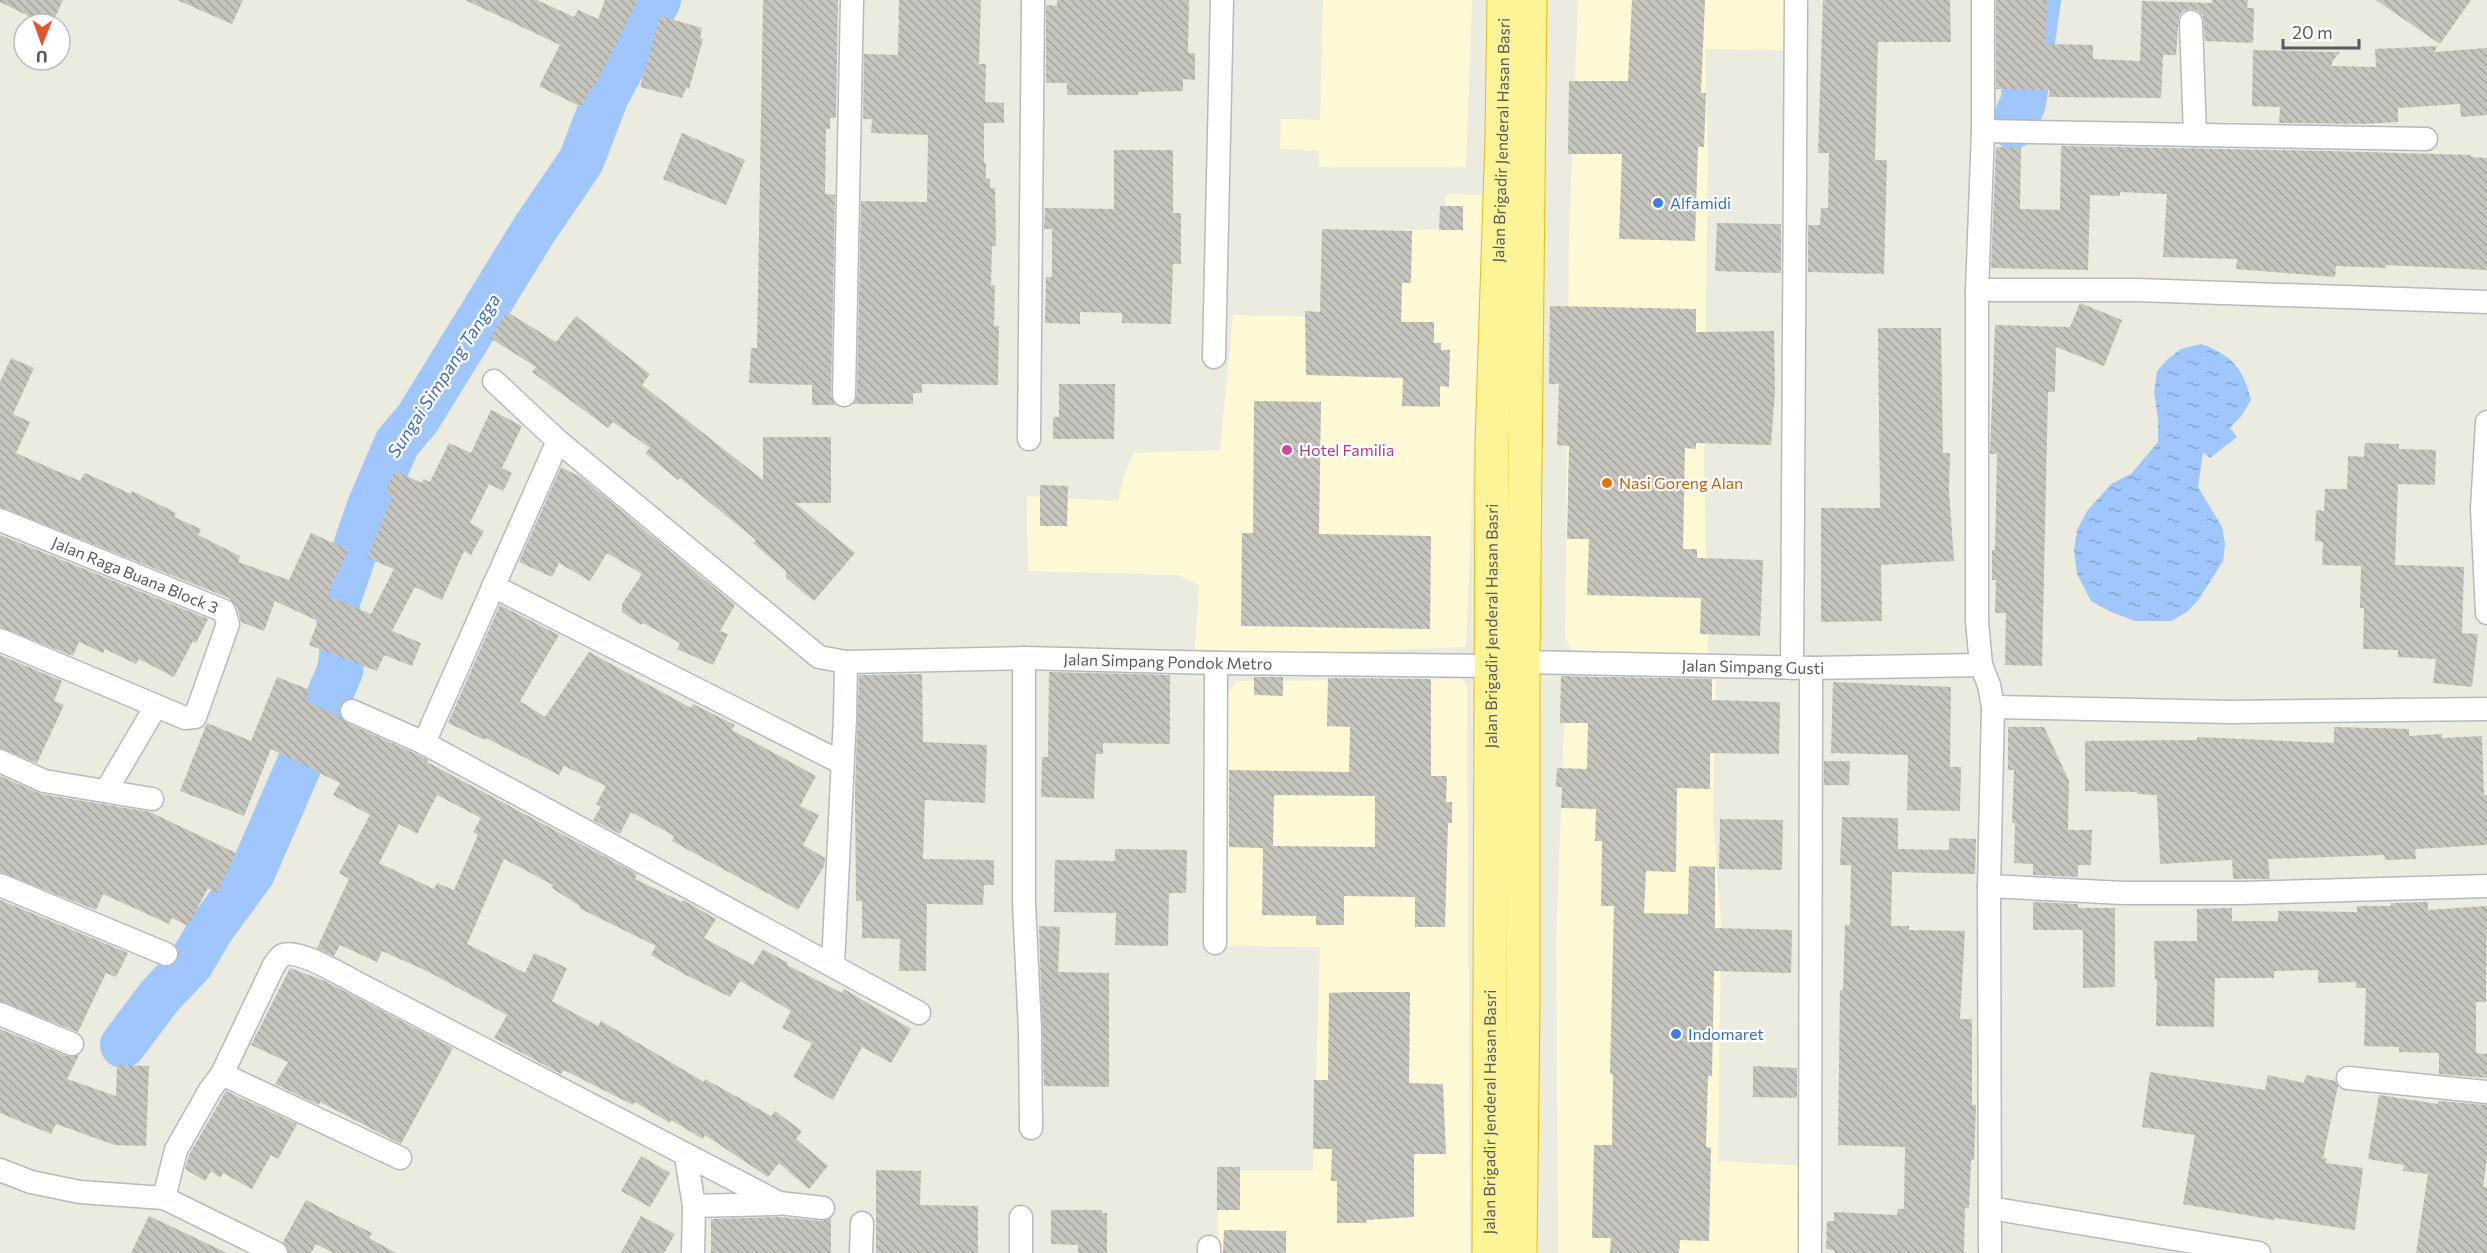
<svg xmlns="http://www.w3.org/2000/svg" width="2487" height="1253" font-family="Commissioner,sans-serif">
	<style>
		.commercial { fill: #fdf9d4 }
		.water { fill: url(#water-ripples) }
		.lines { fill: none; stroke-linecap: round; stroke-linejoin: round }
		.river { stroke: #9fc7fd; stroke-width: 46 }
		.building { fill: url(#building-back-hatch); fill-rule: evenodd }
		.minor-casing { stroke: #b8b9bf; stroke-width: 25 }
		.trunk-casing { stroke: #e6bf05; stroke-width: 35 }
		.minor { stroke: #fff; stroke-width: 22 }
		.trunk { stroke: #fcf496; stroke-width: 33 }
		.shop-dot { fill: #3f7fe0; stroke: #fff; stroke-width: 2 }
		.hotel-dot { fill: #d1479c; stroke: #fff; stroke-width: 2 }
		.food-dot { fill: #e8710a; stroke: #fff; stroke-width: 2 }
		.labels { text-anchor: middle; stroke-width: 4.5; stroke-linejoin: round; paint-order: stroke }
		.street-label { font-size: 16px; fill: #595b61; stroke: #fff }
		.shop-label { font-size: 16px; fill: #366cbe; stroke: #fff; text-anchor: start }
		.hotel-label { font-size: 16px; fill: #b23c85; stroke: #fff; text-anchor: start }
		.food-label { font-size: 16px; fill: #c56008; stroke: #fff; text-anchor: start }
		.water-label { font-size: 18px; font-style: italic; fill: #436ebf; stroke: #fff }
	</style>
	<defs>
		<pattern id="water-ripples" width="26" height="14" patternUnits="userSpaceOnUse" patternTransform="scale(1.5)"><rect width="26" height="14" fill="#9fc7fd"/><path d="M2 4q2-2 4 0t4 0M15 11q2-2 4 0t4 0" fill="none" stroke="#85a5d0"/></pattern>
		<pattern id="building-back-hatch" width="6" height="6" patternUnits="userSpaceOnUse" patternTransform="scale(1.5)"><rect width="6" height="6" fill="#c6c5bd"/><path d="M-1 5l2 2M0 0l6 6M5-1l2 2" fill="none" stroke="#a4a39d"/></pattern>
	</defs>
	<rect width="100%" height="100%" fill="#ecebe0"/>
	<path class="commercial" d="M1323,0H1472L1466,167H1319V151L1280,149L1281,119L1320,120Z
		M1578,0H1798V51L1705,49L1708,159L1704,462L1708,653L1574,654L1565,638L1569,242Z
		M1446,194L1484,195L1466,647L1231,656L1225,650L1195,649L1199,585L1179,575L1028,571L1027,496L1118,501L1123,479L1133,453L1220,450L1233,315L1322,317L1326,232L1445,229Z
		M1572,675L1716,680L1713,821L1721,924L1718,1161L1804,1166L1801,1253H1558L1556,938L1566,683Z
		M1462,679L1467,685L1470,1253H1218V1170H1313L1320,947L1227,946L1225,696L1237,681Z"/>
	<path class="water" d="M2201,344C2232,355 2243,368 2251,400L2242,415L2230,428L2237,437L2210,458L2203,452L2198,487L2222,527L2225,544L2223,561L2199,599L2187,612L2171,621H2135L2109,611L2091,601L2077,574L2074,550L2077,530L2087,511L2111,484L2131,474L2158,442V419L2154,392L2157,371L2168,359L2181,349Z"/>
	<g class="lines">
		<path class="river" d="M2013,126L2023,103L2038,0
			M123,1045L159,997L191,963L211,929L252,873L340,671L344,639L336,605L370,506L397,443L418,418L534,230L581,161L606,96L658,0"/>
	</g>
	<path class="building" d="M0,0H63L52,24H45L0,2Z
		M177,0H243L232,24Z
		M465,0H537L574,17L578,10L598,19L605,0H638L595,86L593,85L581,107L539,86L560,45Z
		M763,0H838L836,118H830V129H826L825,194L835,195L831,395L835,405H812V385L749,383L751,348H757Z
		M899,0H981L979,64H986L985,102L1004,103V123H984V163H986V178L990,179V188H995L996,246H992L991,285H995L994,326H999L998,385L922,384V393H913V404H853L857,395L861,201L927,202L928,135L871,133L872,119H863L864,54L898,55Z
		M1057,0H1189L1188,53H1195V80L1183,79V91L1138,92V95H1067V83H1046V5L1057,6Z
		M1632,0H1705L1701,93H1706L1704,147H1698L1695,241L1619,239L1622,154H1568L1569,81H1628Z
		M1823,0H1950L1951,42H1878L1875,160H1887L1884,274L1808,272V225H1820L1821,208H1828L1829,153H1818Z
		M1996,0H2047L2046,44L2093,45V59L2140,61L2142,1L2212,3V0H2248L2247,8H2254L2253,43L2205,41L2203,15L2197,10L2190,9L2183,11L2179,16L2176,55H2163L2161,98L2049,97V90L1996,89Z
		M2376,0H2471L2440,44Z
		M660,16L702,28L700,38L703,39L689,89L686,88L682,98L640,87Z
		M2438,46L2434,52L2487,48V115L2461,117L2460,104L2398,108V122L2364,124L2279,123L2280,107L2252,106L2253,50L2340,52L2332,62V66L2376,67L2375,49Z
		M682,133L745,160L726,205L663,179Z
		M2061,146L2329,151L2471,155V157L2487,158V270L2386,265V268L2336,266L2335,277L2236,269L2237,259L2163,257L2167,194L2120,192V196L2090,195L2088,270L1991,268L1996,147L2021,148L2020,209L2060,210Z
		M1114,150H1173V213H1181V264H1173L1171,324L1122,323V313L1080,312V324L1045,323L1046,277H1052V229H1044L1045,208L1114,209Z
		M1440,206H1463V230H1439Z
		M1717,223L1781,224V273L1715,271Z
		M1322,229L1412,231L1411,283H1402L1401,322H1434V343H1441V350H1450L1449,387L1440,386V407L1402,406L1403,378L1306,375L1305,311L1320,312Z
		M2080,303L2122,320L2104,366L2056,347L2055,392H2048L2042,666L2005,665L2006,613H1995L1996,580H1992V550H1995L1997,454H1990L1995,325L2070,327Z
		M1550,306L1696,309V332L1774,331L1775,391L1771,445L1696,443V449L1685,448L1683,549H1697V558L1763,560L1760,636L1700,634L1701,598L1587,595L1589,539H1567L1569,446L1557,445L1559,384H1549Z
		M507,312L556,342L576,316L650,374L642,385L763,480V437H831V503H795L855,553L814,601L786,578V571L753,543L756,540L680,478L678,480L645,453L650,448L613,422L608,428L532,372L536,367L490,338Z
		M1878,328H1941L1943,453H1950L1949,491L1954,561L1881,565L1882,621L1821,622V508H1880Z
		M11,358L34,368L13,414L30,422L16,453L80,481L85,473L131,494L132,491L176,513L174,517L201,529L198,535L240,556L238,562L289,580L311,533L348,550L327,596L371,614L394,569L367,558L392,497L385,493L395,471L422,483L423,479L430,482L449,443L471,453L491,410L522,426L502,468L512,473L503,491L489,484L470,523L484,531L471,555L464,551L442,600L415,587L392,631L421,643L412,666L384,655L377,671L309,645L318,621L275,601L264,631L241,622L237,607L229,598L0,507V382Z
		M1059,384H1115L1114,439H1053V417H1059Z
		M1254,401L1321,402L1319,534L1431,536L1430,629L1241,626L1242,533H1253Z
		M2365,443L2399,444V449L2436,450L2435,485L2398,484L2395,565L2464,567L2462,633L2478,634L2472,687L2433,683L2436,659L2398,657V650L2363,649L2364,608H2360L2361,566L2322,565L2323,542L2315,541L2316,510L2324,511L2325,489H2347L2348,456L2364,457Z
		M561,467L582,478L735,605L720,631L728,634L713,665L677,649L680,643L643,623L641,625L622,612V604L642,574L607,553L590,581L559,563L552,577L519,562Z
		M1040,485L1068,486L1067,526H1040Z
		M0,535L208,619L196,643L193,641L174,677L139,659L136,664L105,649L103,653L79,642L73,656L0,627Z
		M500,605L559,635L520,701L545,717L589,652L691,708L693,704L735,725L732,730L816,776L800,806L819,815L803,845L825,858L824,866L798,910L672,841L674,836L631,812L620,834L593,820L601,807L596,804L606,786L564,766L559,775L486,738L485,740L448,723Z
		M0,655L62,681L54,701L64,705L37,763L0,748Z
		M1049,672L1170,675V744L1103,743V754H1096L1094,799L1041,797L1042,757H1048Z
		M922,674L923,742L987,745L985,803L925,800L923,859L994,860V885H984L983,905L927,904L926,971H899L900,939L862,938V901H856L855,790L859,675Z
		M1561,676L1712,679V700L1780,702L1779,754L1710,753V789L1677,788L1676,872L1646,871L1644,913L1688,914L1689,866L1715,867V928L1792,930L1791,973L1714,971L1712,1076H1708L1706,1147L1711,1148L1709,1241L1680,1240L1679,1253H1610L1611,1238H1592L1594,1145H1612L1613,1074H1610L1614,906H1601L1602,841H1595L1596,809L1561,808L1562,787H1556L1557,768L1587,769L1588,723H1560Z
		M277,677L310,690L306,701L341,718L347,723L418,755L428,760L427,762L637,874L635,879L682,902L683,900L716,919L704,938L753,965L763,949L788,963L787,965L842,993L844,989L911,1029L891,1063L862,1047L833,1100L793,1077L812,1043L782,1028L791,1011L740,981L730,997L684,974L651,955L656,946L579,908L580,906L552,888L553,885L504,859L467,944L525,973L534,953L567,968L552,1001L598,1026L601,1021L704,1082L705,1079L771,1116L775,1111L802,1131L796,1139L828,1166L809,1189L779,1163L768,1177L705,1135L703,1139L671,1120L670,1123L635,1102L633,1105L564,1070L561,1074L494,1038L507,1015L429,972L382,951L377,962L340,945L334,956L317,948L349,879L339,873L370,815L333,795L340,783L271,749L244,816L180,791L207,723L251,741ZM437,795L481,818L473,832L478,835L454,890L437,883L434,889L379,863L399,824L417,834Z
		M1254,677H1283V696L1254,695Z
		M1328,678L1431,679V776H1447L1446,802H1452V823H1448L1445,927H1415V897L1344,896V925H1316V916L1262,915L1263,848L1229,847V770L1349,772L1350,727L1327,726ZM1274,795L1375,796V847L1273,846Z
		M1833,682L1951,687L1950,767H1961L1960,811L1907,810L1908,755L1831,753Z
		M2008,727H2044L2069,781L2068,830H2092L2091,865H2078V877L2033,875V864L2014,863L2015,823H2012L2014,770H2008Z
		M2334,727L2409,729V736L2442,734V738L2482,736L2484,795H2487V845L2415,849L2416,859L2385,860L2384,855L2268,859L2270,879H2233L2232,860L2160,864L2157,795L2137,794V792L2085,791V741L2197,740V737L2334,743Z
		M1824,761H1850L1849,785H1824Z
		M0,776L41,794L150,812L236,853L217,893L208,888L188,926L172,918L169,924L103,894L96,910L0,872Z
		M1842,817L1898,818V849L1949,850V838L1976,839L1975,874L1892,872L1891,926H1909V930L1965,931L1960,1019H1972V1105H1976L1974,1160H1971L1969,1208H1965L1964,1253H1834V1250L1826,1249L1827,1221H1834V1212L1897,1215L1898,1209H1904L1905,1147L1838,1145L1840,990H1843L1845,925H1850L1851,865H1840Z
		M1720,819L1783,820L1782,870L1719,869Z
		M1115,849L1187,850L1186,893H1169L1168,946L1115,945L1116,913L1054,912L1055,860L1115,861Z
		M0,900L128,953L116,977L106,973L78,1032L0,1001Z
		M2033,902L2078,904V908H2115V987L2083,988V930H2033Z
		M2428,902V910L2487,906L2486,1002H2476V1053L2487,1054V1078L2439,1074V1053L2399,1052V1047L2364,1046L2366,988H2356V982L2318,983V970L2274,971V978H2215L2214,1027L2156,1026L2157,979L2155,980L2154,941H2197V909L2232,908V921H2278V911L2357,912V906H2391V903Z
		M1039,926L1060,927L1058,972L1109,973V1087L1044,1086Z
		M290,968L325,981L453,1048L401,1144L320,1102L319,1105L275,1084L288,1062L251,1045Z
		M1355,992H1410L1409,1083L1443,1084L1446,1154H1414V1217L1366,1220V1223H1337V1181H1331L1332,1149H1313L1314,1080H1328L1329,993Z
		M0,1029L67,1056L79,1055L67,1079L116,1096L117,1065L149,1066L146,1146L115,1145L56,1124L51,1134L0,1113Z
		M1753,1066L1797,1068V1098L1753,1097Z
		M2150,1072L2265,1090L2268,1075L2304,1083L2306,1075L2335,1081L2338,1086L2323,1158H2327L2326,1163L2363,1168L2355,1230L2275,1218L2274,1220L2183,1204L2195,1135L2142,1127Z
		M226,1091L297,1124L278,1159L271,1155L252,1189L223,1173L220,1178L211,1171L205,1181L185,1169L189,1155Z
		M2379,1095L2438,1104V1101L2487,1105V1158L2483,1187H2487V1253H2416L2428,1174L2403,1171L2404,1165L2368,1159Z
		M641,1156L670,1173L650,1207L621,1191Z
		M1217,1167H1240V1210H1217Z
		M876,1170L921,1171L920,1205L978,1206V1253H876Z
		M306,1200L372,1233L369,1238L396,1253H333L316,1244L311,1253H289L283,1242Z
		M1051,1210H1102V1213H1107V1253H1078V1245L1051,1244Z
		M149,1216L227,1253H131Z
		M641,1216L675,1234L664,1253H621Z
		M780,1217L821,1221L831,1218V1253H711V1219Z
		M1224,1230L1286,1231V1253H1223Z"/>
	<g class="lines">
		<g class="minor-casing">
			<g id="minor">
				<path d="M1983,0V131L1977,290V621L1981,665L1989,685L1993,707L1989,886L1990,1253"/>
				<path d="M2191,22L2195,135"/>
				<path d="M1983,131L2426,139"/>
				<path d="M1977,290H2137L2487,302"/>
				<path d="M1214,357L1222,0"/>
				<path d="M494,381L558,441L819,657L846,662L845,717L833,965"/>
				<path d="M844,395L852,0"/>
				<path d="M2487,422L2482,509L2487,613"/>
				<path d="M1029,439L1033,0"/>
				<path id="s1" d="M0,520L224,611L228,624L195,717L185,718L0,640"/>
				<path d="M493,586L842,763"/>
				<path d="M1024,658V903L1030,1030L1031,1128"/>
				<path id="s2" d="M846,662L1024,658L1216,663L1491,666"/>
				<path id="s3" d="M1523,662L1811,668L1981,665"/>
				<path d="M1792,668L1796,0"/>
				<path d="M1993,707L2230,712L2487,709"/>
				<path d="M352,711L424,743L919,1013"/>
				<path d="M424,743L558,441"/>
				<path d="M0,761L44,781L152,799"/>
				<path d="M106,791L156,706"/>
				<path d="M0,885L166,954"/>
				<path d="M1989,886L2123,893H2240L2487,886"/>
				<path d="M1215,943L1216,663"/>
				<path d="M0,1014L72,1044"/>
				<path d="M222,1074L400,1158"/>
				<path d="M2348,1078L2487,1092"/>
				<path d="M686,1157L694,1206L693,1253"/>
				<path d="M0,1170L31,1182L80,1192L164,1198L276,1253"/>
				<path d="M164,1198L176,1150L210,1090L222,1074L274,965C277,961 279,957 283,955C299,949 342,975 357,983L779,1203L823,1208"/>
				<path d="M694,1206L777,1204"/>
				<path d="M1990,1208L2259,1253"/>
				<path d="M861,1253L862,1223"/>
				<path d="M1021,1253V1217"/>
				<path d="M1209,1253V1247"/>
				<path d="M1810,1253L1811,668"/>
			</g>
		</g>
		<g class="trunk-casing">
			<g id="trunk">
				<path id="s4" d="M1489,1253L1492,443L1502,137L1504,0"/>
				<path d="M1520,1253L1523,1007V662L1530,0"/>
			</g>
		</g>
		<use href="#minor" class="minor"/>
		<use href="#trunk" class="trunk"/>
	</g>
	<g class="shop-dot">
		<circle cx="1658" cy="203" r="6"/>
		<circle cx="1676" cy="1034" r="6"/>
	</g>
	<circle class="hotel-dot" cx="1287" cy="450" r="6"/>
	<circle class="food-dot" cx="1607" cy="483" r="6"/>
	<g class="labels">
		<g class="street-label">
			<text dy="6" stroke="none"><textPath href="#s4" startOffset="1113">Jalan Brigadir Jenderal Hasan Basri</textPath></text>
			<text dy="6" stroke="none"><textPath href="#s1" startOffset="146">Jalan Raga Buana Block 3</textPath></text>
			<text dy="6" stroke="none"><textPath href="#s4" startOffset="627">Jalan Brigadir Jenderal Hasan Basri</textPath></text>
			<text dy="6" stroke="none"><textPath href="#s2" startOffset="322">Jalan Simpang Pondok Metro</textPath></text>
			<text dy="6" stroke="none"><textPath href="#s3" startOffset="230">Jalan Simpang Gusti</textPath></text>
			<text dy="6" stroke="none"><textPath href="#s4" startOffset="141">Jalan Brigadir Jenderal Hasan Basri</textPath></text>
		</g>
		<g class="shop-label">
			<text x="1670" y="209">Alfamidi</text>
			<text x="1688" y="1040">Indomaret</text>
		</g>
		<g class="hotel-label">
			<text x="1299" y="456">Hotel Familia</text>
		</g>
		<g class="food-label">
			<text x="1619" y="489">Nasi Goreng Alan</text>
		</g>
		<g class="water-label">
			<text transform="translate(444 376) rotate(-57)" y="6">Sungai Simpang Tangga</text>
		</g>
	</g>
	<g transform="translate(42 42) rotate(181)"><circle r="28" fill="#ffffff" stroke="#bdbdc0" stroke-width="1.5"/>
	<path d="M0-4.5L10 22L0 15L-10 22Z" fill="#e5552d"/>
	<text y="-9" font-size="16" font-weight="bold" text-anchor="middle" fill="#595b61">U</text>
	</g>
	<path d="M2283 39v9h76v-9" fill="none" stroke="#595b61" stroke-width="3"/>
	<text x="2292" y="39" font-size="18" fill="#595b61" stroke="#ffffff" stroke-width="4.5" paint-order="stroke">20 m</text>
</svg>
